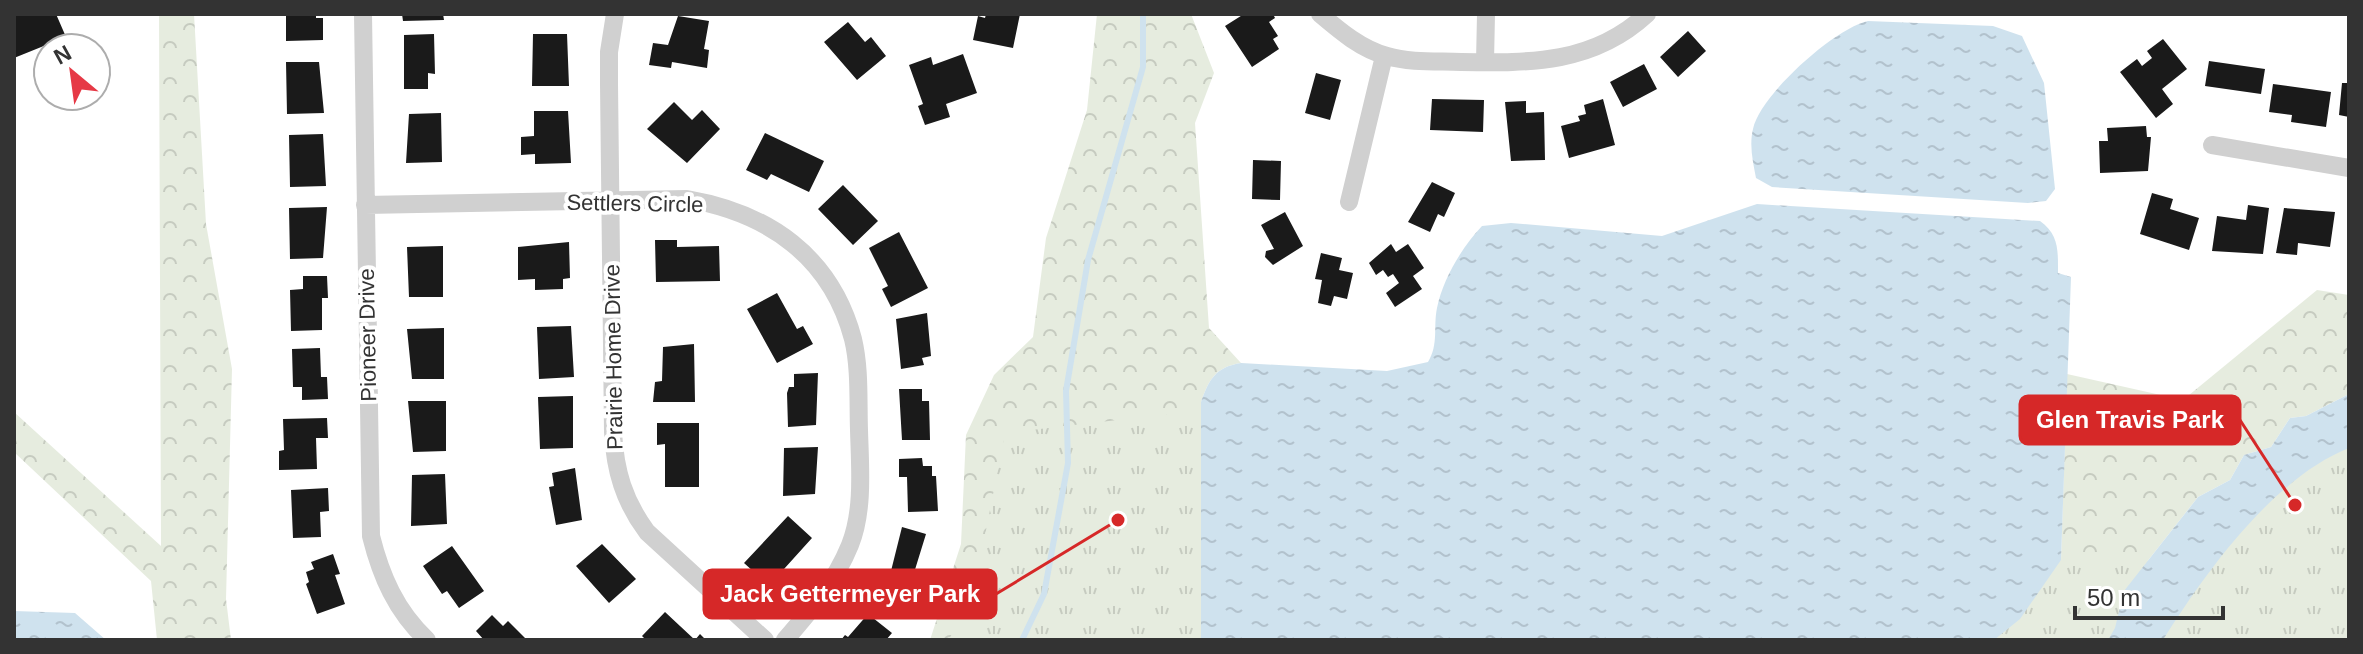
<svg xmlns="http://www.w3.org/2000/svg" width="2363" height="654" font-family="Arial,sans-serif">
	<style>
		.forest { fill: url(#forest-crowns) }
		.park { fill: url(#park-tufts) }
		.water { fill: url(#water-ripples) }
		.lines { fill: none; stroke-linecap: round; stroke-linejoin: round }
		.stream { stroke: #cfe2ee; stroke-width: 6 }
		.building { fill: #1a1a1a }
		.street { stroke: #d0d0d0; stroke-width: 18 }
		.labels { text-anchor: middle; stroke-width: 8; stroke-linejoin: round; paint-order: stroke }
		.street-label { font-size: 22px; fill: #333; stroke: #fff }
		.leader { fill: none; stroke: #d62828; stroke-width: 3 }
		.callout-dot { fill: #d62828; stroke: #fff; stroke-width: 3 }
		.callout { fill: #d62828; stroke: #d62828; stroke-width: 3 }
		.callout-label { font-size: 24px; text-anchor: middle; font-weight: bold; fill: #fff }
	</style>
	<defs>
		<pattern id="forest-crowns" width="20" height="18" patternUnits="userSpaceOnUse" patternTransform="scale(2)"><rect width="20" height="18" fill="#e6ecdf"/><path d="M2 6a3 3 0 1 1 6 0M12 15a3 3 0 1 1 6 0" fill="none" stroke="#c6cbc0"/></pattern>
		<pattern id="park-tufts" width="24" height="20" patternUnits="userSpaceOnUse" patternTransform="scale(2)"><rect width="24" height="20" fill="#e6ecdf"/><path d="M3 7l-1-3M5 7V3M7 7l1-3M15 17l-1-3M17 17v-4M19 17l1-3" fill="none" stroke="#c6cbc0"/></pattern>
		<pattern id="water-ripples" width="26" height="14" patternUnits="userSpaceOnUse" patternTransform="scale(2)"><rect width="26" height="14" fill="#cfe2ee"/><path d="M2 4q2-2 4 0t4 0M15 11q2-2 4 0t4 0" fill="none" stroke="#b2c2cd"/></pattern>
	</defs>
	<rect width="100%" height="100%" fill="#fff"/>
	<path class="forest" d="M159,14H194L206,224L232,369L226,599L231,640H157L151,581L14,452V412L161,546Z
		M1097,14H1191L1214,73L1195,123L1209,328L1241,363C1216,367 1209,379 1201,402V640H930L961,544L966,435L994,375L1033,337L1046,238L1087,110Z
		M2317,290L2349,295V394L2306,416L2290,418L2271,447L2244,455L2230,480L2198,497L2124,591L1994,640L2061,560L2067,374L2183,400Z"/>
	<path class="park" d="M1247,405L1248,640H948L971,607L1005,433Z
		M2349,426V640H1951L2032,575L2061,560L2175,561Z"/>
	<path class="water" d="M1868,21L1993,26L2022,36L2044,83L2055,189L2046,201L2028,203L1772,187L1756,178C1753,162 1749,146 1753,129C1760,95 1835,28 1868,21Z
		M1757,204L2040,221C2059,235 2058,250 2058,273L2071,277L2061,560L2020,619L1994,640H1201V402C1209,379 1216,367 1241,363L1387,371L1428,362C1439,344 1433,327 1437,308C1443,279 1462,247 1482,226L1511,223L1662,236Z
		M2349,394V448C2273,478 2205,573 2163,640H2108L2115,628L2124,591L2198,497L2230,480L2244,455L2271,447L2290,418L2306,416Z
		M14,611L75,613L106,640H14Z"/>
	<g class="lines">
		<path class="stream" d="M1022,640L1044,594L1068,463L1066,391L1088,260L1143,67V14"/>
	</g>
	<path class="building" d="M14,14H56L66,37L14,58Z
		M286,14H316V18H323V40L286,41Z
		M402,14H443L444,20L403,21Z
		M986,14H1020L1013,48L973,40L978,16L985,18Z
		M1244,14H1273L1275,18L1269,22L1278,36L1273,39L1279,49L1252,67L1225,26Z
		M678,16L709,21L704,49L709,50L707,68L672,62L671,68L649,65L653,43L668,45Z
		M848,22L865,42L871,37L886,56L857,80L824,42Z
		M1688,31L1706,51L1678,77L1660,57Z
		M434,34L435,74L428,73V89H404V35Z
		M533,34H567L569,86H532Z
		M2163,39L2187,69L2162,89L2173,104L2156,118L2120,72L2137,59L2142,66L2152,58L2147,51Z
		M963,54L977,93L946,104L950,117L925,125L918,106L923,104L909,65L931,57L933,65Z
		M2209,61L2265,69L2261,94L2205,86Z
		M286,62H319L324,113L287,114Z
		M1644,64L1657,89L1623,107L1610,82Z
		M1316,73L1341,80L1330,120L1305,113Z
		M2342,83H2349V117L2339,115Z
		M2273,84L2331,92L2326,127L2291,122L2292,115L2269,112Z
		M1432,99L1484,100L1483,132L1430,130Z
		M1603,99L1615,145L1569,158L1561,126L1580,121L1578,116L1586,114L1584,105Z
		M1526,101V113L1544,112L1545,160L1511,161L1505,102Z
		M674,102L692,120L702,110L720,129L687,163L647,129Z
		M534,111H568L571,163L535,164V154L521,155V137L534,136Z
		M441,113L442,162L406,163L409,114Z
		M2146,126L2147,137H2151L2148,171L2100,173L2099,141H2108L2107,128Z
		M765,133L824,161L809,192L771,174L767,180L746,170Z
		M323,134L326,186L290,187L289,135Z
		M1253,160L1281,161L1280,200L1252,199Z
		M1432,182L1455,193L1444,217L1438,214L1430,232L1408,222Z
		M843,185L878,221L853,245L818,209Z
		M2152,193L2173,199L2170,209L2199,218L2189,250L2140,234Z
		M2248,205L2269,208L2263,254L2212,251L2217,216L2246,220Z
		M327,207L323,258L290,259L289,208Z
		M2284,208L2335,212L2330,247L2298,243L2297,255L2276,253Z
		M1285,212L1303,246L1273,265L1265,257L1266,251L1274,249L1261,225Z
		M899,232L928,288L891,307L882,289L888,286L869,248Z
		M655,240H677V247L719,246L720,281L656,282Z
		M569,242L570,278L563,279V289L535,290V279L518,280V247Z
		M1391,244L1396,252L1408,244L1424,268L1413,276L1422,289L1395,307L1386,293L1399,283L1393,274L1388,277L1383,270L1376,275L1369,263Z
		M443,246V297H409L407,247Z
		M1321,253L1342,258L1339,270L1353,273L1347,299L1334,296L1331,306L1318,303L1322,280L1315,279Z
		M303,276H327L328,298H322V330L291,331L290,290L303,289Z
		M777,293L797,329L803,326L813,344L777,363L747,309Z
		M927,313L931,356L922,358L924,365L901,369L896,319Z
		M571,326L574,377L539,379L537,327Z
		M444,328V379H412L407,329Z
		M694,344L695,402H653L655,382L662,381L663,347Z
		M320,348L321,377H327L328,399L302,400V387H293L292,349Z
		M818,373L816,425L788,427L787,393L789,387H794V374Z
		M899,389H922V401H929L930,440H902Z
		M573,396V448L540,449L538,397Z
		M408,401H446V451L413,452Z
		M327,418L328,438H316L317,469L279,470V451L284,450L283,419Z
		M657,423H699V487H665V444L657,445Z
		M818,447L815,494L783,496L784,448Z
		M922,458L923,466H932V476H936L938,511L908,512L907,477H899V459Z
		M575,468L582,520L556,525L549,487L554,486L552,473Z
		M445,474L447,524L411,526L412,475Z
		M328,488L329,511L320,512L321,537L293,538L291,490Z
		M788,516L812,538L784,569L789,574L774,590L744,563Z
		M902,527L926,534L909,589L888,583Z
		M602,544L636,579L609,603L576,566Z
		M452,546L484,591L459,608L447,591L442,594L423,566Z
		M333,554L340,574L335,575L345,604L317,614L306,584L309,582L306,572L314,569L311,562Z
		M665,612L695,640L700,634L706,640H646L642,636Z
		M868,614L892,633L886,640H841L845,635L848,637Z
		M492,615L503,626L508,621L527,640H484L476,631Z"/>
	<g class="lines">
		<path class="street" d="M363,14L371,536C381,576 396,611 427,640
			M615,14L609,52V84L613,432C615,471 624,501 647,532L765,640
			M1320,14C1340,31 1361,49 1387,56C1411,63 1437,61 1461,62C1531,63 1593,64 1647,14
			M1485,62L1486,14
			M2212,145L2349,168
			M1349,202L1384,56
			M365,205L687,199C768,213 831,256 853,339C860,368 858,401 859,430C860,467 864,510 850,545C835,582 811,610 785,640"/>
	</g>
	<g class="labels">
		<g class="street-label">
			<text transform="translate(635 203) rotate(1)" y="8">Settlers Circle</text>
			<text transform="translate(367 335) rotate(-91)" y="8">Pioneer Drive</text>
			<text transform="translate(613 357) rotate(-91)" y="8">Prairie Home Drive</text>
		</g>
	</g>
	<path class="leader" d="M2295 505L2240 420M1118 520L996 594"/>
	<g class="callout-dot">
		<circle cx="2295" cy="505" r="8"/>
		<circle cx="1118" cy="520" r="8"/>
	</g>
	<g class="callout">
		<rect x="2020" y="396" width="220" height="48" rx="8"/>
		<rect x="704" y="570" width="292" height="48" rx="8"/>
	</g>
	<g class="callout-label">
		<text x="2130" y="428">Glen Travis Park</text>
		<text x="850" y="602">Jack Gettermeyer Park</text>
	</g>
	<rect width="2363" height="654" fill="none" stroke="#333333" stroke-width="32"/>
	<g transform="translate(72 72) rotate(331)"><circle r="38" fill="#ffffff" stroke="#adadad" stroke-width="2"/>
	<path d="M0-6L14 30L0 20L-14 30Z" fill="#e63946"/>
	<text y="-12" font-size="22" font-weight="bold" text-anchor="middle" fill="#333333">N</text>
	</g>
	<path d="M2075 606v12h148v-12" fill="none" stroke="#333333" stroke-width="4"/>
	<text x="2087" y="606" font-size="24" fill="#333333" stroke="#ffffff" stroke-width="6" paint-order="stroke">50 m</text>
</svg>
